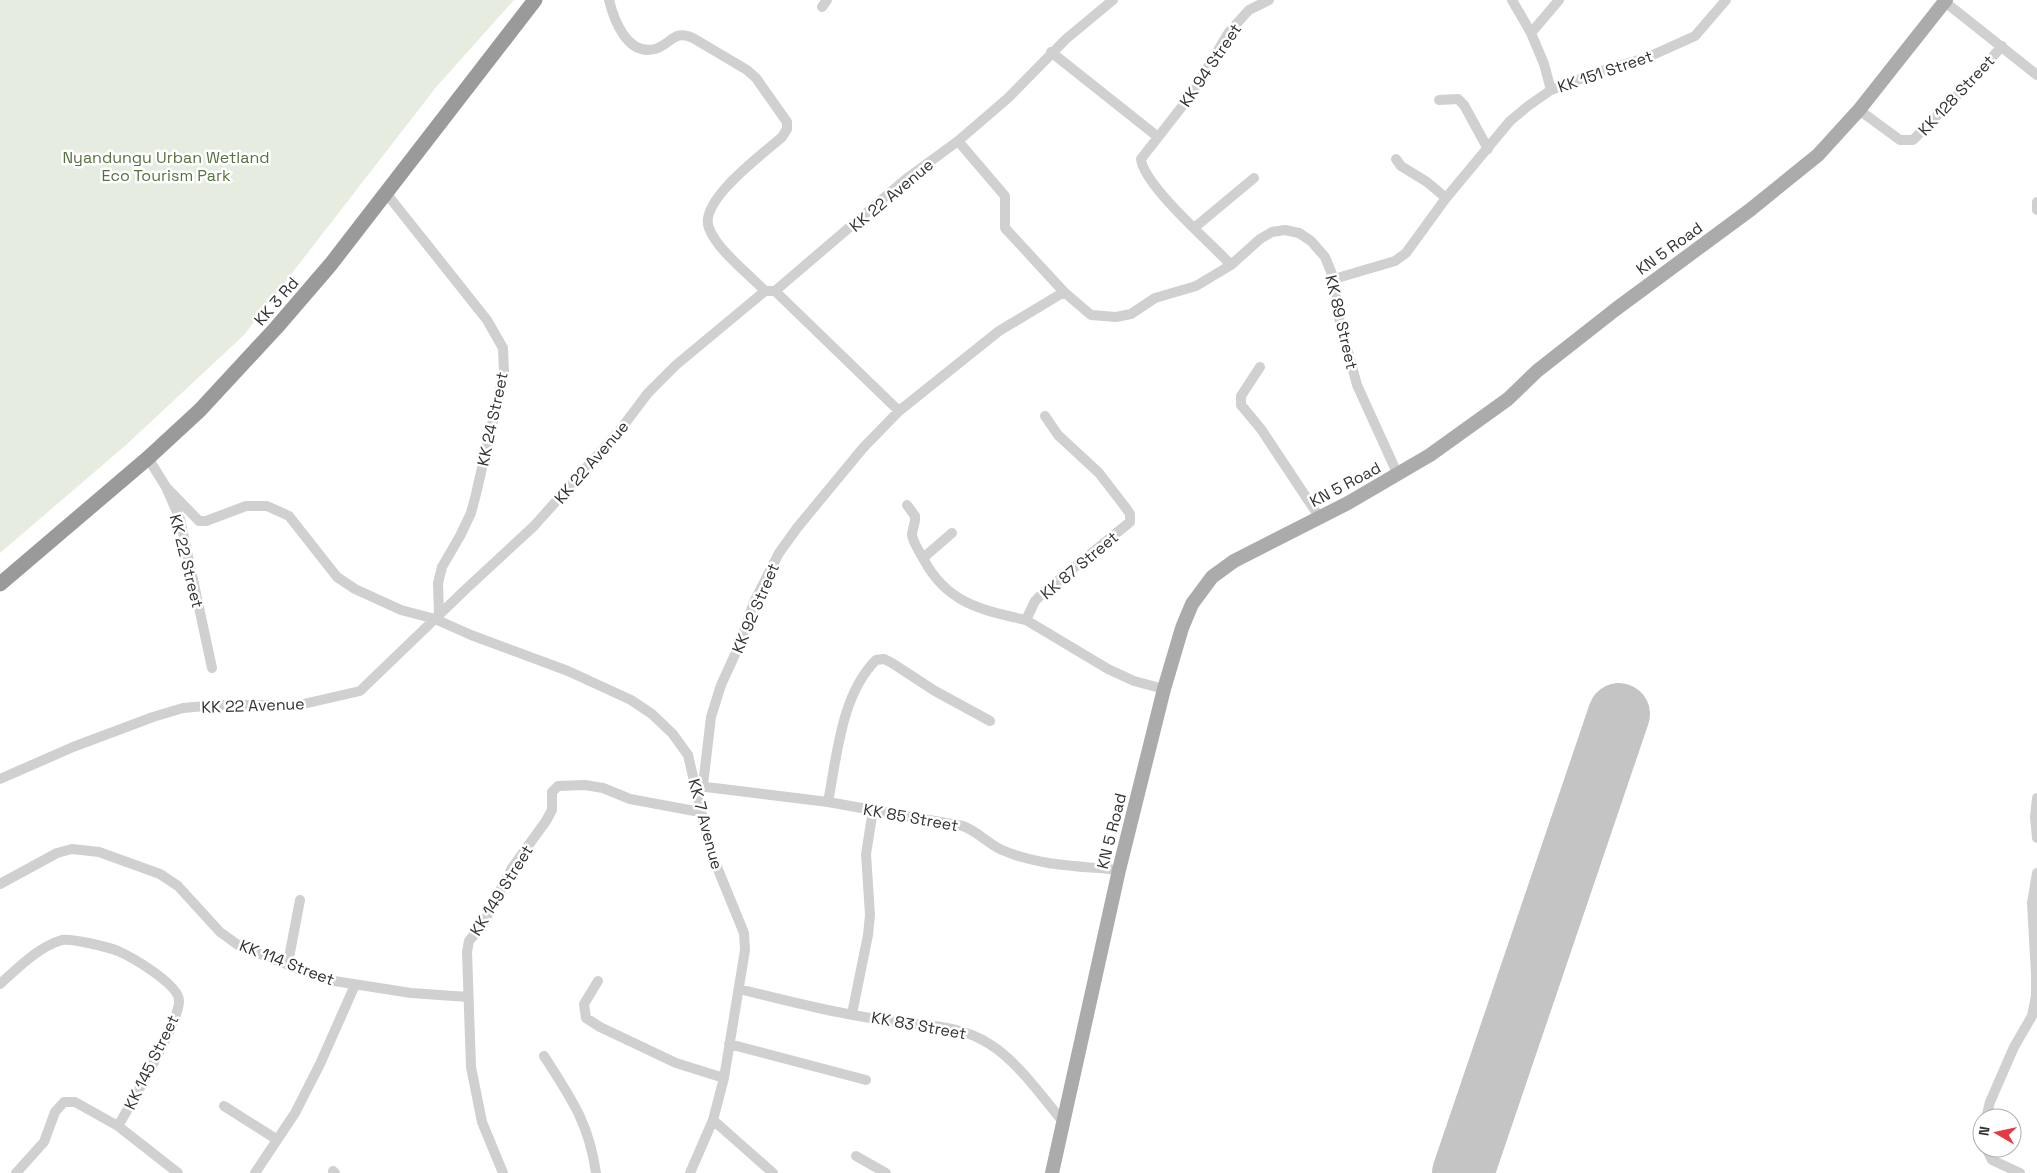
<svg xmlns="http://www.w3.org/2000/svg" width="2037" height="1173" font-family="'Space Grotesk',sans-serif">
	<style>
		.green { fill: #e6ecdf }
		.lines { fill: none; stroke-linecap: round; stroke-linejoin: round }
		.runway { stroke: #c4c4c4; stroke-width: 62 }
		.minor { stroke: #d0d0d0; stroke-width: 10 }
		.major { stroke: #ababab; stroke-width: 14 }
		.highway { stroke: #9a9a9a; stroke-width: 15 }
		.labels { text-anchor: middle; stroke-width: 5; stroke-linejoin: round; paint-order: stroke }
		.street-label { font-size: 16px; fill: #333; stroke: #fff }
		.park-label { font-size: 16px; fill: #56703f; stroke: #fff }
	</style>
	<rect width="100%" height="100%" fill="#fff"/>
	<path class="green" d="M0,0H514L437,86L244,335L126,445L0,553Z"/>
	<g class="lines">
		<path class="runway" d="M1463,1173L1619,714"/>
		<path class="minor" d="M609,0C614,20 627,56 655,49C672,44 673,29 693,38L747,70L756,78L787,122V129L782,137C763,154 698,201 709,228C717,250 749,274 765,291
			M1512,0L1531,33
			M1945,2L2037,75
			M822,7L827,0
			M1051,52L1158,137
			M1551,90L1544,64L1531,33L1559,0
			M1439,100L1458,99L1464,105L1488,149
			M1859,110L1900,140H1913L1974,78L2002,46
			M958,141L1005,196V228L1064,292
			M1396,159L1401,166L1427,182L1446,198
			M386,193L487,320L503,348L504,373L476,494L471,513L460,536L442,567L438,583L439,615
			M2037,202V210
			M1194,228L1254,178
			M1231,265C1211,243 1144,186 1141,159L1191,95L1229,32L1249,10L1269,0
			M1334,279L1395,261L1406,253L1446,198L1510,121L1528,106L1551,90L1601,71L1646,58L1695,36L1726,0
			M775,291L899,411
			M1260,367L1241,396V405L1261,429L1320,518
			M1045,416L1058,435L1099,473L1126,508L1130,514V522L1044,592L1035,601L1026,620L1108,669L1134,681L1164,689
			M148,458L166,487L180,519L212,668
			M166,487L199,521H206L246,506H267L289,516L337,577L355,589L401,610L435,619L471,635L568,671L631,700L652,714L672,733L688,755L710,850L744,933L745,950L724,1078L713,1120L690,1173
			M907,505L915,516C916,523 912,529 912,535C913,543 920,552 924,560C947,603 981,610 1026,620
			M923,558L952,533
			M0,779L73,747L153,717L183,708L217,705H299L360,691L467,588L534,526L620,430L648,393L676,365L765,291H775L906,179L958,141L1008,98L1066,39L1113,0
			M703,785L711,717L721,685L738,648L754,602L779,553L797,528L863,448L899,411L999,331L1064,292L1091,315L1116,317L1131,314L1155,298L1196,286L1231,265L1260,239L1272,232L1285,230L1299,233L1311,241L1325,257L1334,279L1339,318L1357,385L1398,475
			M698,786L828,802L963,826C979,832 988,844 1002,850C1038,866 1080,866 1119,870
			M2037,798L2035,817L2037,838
			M828,802C837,756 841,695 876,660L884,659L892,663L935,691L990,721
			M0,884L57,853L72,849L99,852L160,874L178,886L220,932L238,945L252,951L328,980L411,993L468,997
			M288,963L300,900
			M598,981L584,1004L586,1018L600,1027L676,1063L724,1078
			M0,984C18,968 38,947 62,940C71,938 108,947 118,951C132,957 178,984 179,1000C181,1020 130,1105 118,1126
			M739,989C791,1002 843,1015 896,1022C929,1026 962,1025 991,1045C1018,1062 1043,1098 1064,1123
			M852,1014L868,935L870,915L866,854L873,810
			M729,1044L866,1080
			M544,1056C571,1098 589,1123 596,1173
			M224,1106L276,1139
			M1986,1118L1990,1102L2014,1047L2032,1016L2036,996V974L2032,903L2037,873
			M713,1120L773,1173
			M1986,1148L1992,1160L2020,1173
			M856,1156L886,1173
			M333,1171L335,1173
			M16,1173L44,1142L55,1112L64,1102H75L118,1126L178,1173
			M255,1173L295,1113L320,1064L355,985
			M503,1173L482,1122L471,1067L467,952L469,941L483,924L512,868L546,821L552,810V792L558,786L585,785L603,788L630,799L700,812"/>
		<path class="major" d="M1052,1173L1119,870L1164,689L1182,628L1192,604L1212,577L1234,561L1348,503L1430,455L1508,399L1537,371L1616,309L1750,210L1818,155L1859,110L1946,0"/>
		<path class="highway" d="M0,584L148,458L200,410L276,328L331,264L535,0"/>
	</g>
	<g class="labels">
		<g class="street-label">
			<text transform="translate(1210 65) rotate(-56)" y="6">KK 94 Street</text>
			<text transform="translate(1605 71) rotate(-19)" y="6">KK 151 Street</text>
			<text transform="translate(1956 95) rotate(-47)" y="6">KK 128 Street</text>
			<text transform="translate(891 195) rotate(-40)" y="6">KK 22 Avenue</text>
			<text transform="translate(1669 248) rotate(-36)" y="6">KN 5 Road</text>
			<text transform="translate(276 301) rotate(-49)" y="6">KK 3 Rd</text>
			<text transform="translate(1342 322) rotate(77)" y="6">KK 89 Street</text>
			<text transform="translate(492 419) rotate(-78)" y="6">KK 24 Street</text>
			<text transform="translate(591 462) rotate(-49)" y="6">KK 22 Avenue</text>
			<text transform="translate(1345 484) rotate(-28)" y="6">KN 5 Road</text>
			<text transform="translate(187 561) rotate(76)" y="6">KK 22 Street</text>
			<text transform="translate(1079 565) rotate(-40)" y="6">KK 87 Street</text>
			<text transform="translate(755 608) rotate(-67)" y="6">KK 92 Street</text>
			<text transform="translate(253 705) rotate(-2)" y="6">KK 22 Avenue</text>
			<text transform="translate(911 817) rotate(10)" y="6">KK 85 Street</text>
			<text transform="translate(706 824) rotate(75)" y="6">KK 7 Avenue</text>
			<text transform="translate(1111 831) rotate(-76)" y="6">KN 5 Road</text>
			<text transform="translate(501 890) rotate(-58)" y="6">KK 149 Street</text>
			<text transform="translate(287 962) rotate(21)" y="6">KK 114 Street</text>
			<text transform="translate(919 1025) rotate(10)" y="6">KK 83 Street</text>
			<text transform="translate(151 1062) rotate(-64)" y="6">KK 145 Street</text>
		</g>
		<g class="park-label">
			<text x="166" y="163">Nyandungu Urban Wetland<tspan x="166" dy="18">Eco Tourism Park</tspan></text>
		</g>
	</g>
	<g transform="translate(1997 1133) rotate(279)"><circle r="24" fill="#ffffff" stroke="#adadad"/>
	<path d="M0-4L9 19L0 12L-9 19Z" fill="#e63946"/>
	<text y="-8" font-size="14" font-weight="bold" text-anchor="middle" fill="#333333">N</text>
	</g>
</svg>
